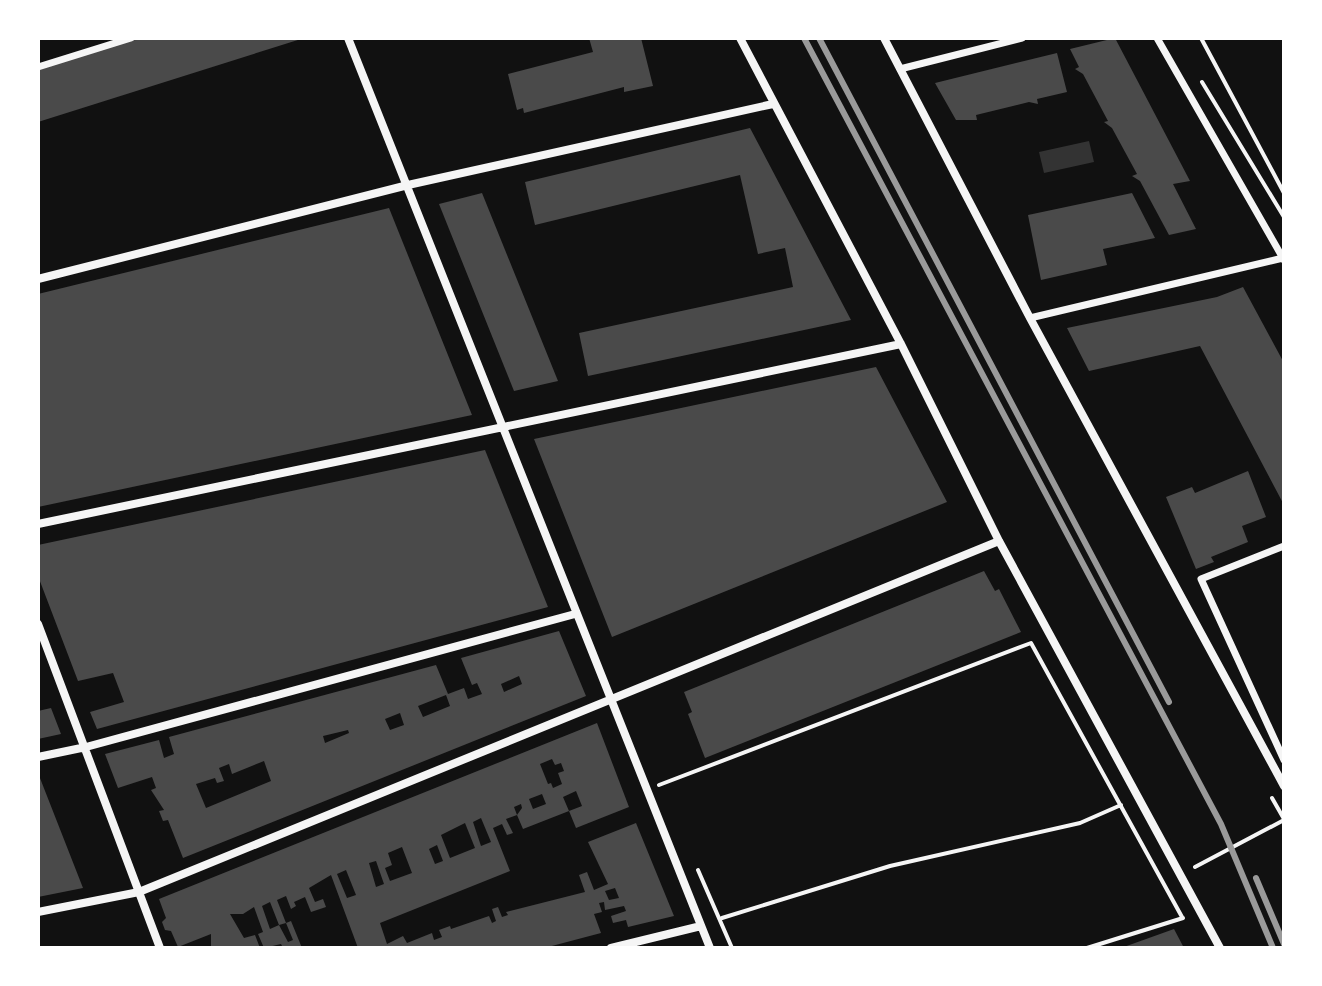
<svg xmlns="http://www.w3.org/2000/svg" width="1322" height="986" font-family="'Public Sans',sans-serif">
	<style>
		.water { fill: #333 }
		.building { fill: #4a4a4a; fill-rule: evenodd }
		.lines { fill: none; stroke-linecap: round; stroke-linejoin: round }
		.path { stroke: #f5f5f5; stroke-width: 4 }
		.pedestrian { stroke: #f5f5f5; stroke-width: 7 }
		.minor { stroke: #f5f5f5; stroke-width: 8 }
		.rail { stroke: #9a9a9a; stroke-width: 6 }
	</style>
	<rect width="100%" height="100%" fill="#111"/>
	<path class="water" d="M1089,141L1094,162L1044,173L1039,152Z"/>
	<path class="building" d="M131,38H301V39L38,122V67Z
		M589,38H641L653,86L624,92V87L524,113L523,108L517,110L508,74L593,52Z
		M1115,38L1190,181L1173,184L1196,229L1169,235L1140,181L1132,176L1137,174L1112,128L1104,122L1108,121L1083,74L1075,69L1079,67L1070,49Z
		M1057,53L1067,92L1037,99L1038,104L1029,102L976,115L977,120H956L935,83Z
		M750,128L851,320L588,376L579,333L793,287L785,248L758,254L740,175L535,225L525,182Z
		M482,193L558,381L514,391L439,204Z
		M1132,193L1155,238L1103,249L1107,265L1041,280L1028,215Z
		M389,208L472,415L38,507V294Z
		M1243,287L1284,363V505L1200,346L1089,371L1067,328L1217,297Z
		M876,367L947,502L612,637L534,439Z
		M485,450L548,607L97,729L90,712L124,702L113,673L78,681L38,576V545Z
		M1248,471L1266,517L1242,526L1248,542L1211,557L1214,562L1196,569L1166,497L1192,487L1195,493Z
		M984,571L995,591L999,589L1021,632L705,758L688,714L692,712L684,692Z
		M559,631L586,696L183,858L168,820L163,821L159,811L164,810L151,790L156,788L152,777L118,788L105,754L159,740L164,758L174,754L169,737L436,665L448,694L464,688L468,699L482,694L477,683L472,685L461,658ZM519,676L522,684L504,692L501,684ZM446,695L450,706L423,717L418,706ZM400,713L404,725L390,730L385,719ZM348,730L349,733L325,743L323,736ZM264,761L271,781L206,808L196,784L215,778L217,783L224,781L219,768L229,764L232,774Z
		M51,708L61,734L38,739V711Z
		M597,723L629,807L576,828L569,811L582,806L576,791L563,797L569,811L523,829L517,815L522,808L521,804L514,807L517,815L506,819L513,833L507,835L502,824L493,828L510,871L380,923L387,944L403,936L407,943L432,933L434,940L442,937L439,930L450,926L451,929L489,916L492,923L496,921L492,909L498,907L502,917L508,915L506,912L585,892L579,875L587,872L594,890L608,884L588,842L636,823L674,916L628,927L626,920L613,923L611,916L626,911L624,906L605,910L604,902L599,903L602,912L594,914L601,933L548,947L358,948L331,875L309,888L315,902L323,899L326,907L311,912L305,897L294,902L296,906L291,909L286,896L277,900L286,923L291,921L302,948H283L281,944L264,948L258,934L263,932L254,907L243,914H230L244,938L255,935L260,948H211V934L178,947L171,931L165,930L162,922L166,918L159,899ZM552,759L555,765L561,763L564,771L558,773L562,784L553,788L551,783L548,784L540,764ZM542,794L546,804L533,809L529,799ZM481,818L491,842L481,846L473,822ZM465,823L475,848L450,858L441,835ZM437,845L443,861L435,864L429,849ZM402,847L412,873L390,881L385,868L392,865L388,853ZM376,861L384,884L376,887L369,863ZM346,870L356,895L347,898L337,874ZM615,888L619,898L609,900L605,891ZM270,902L279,925L286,923L293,940L288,942L279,925L270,929L262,906Z
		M38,773L83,888L38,897Z
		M1174,929L1184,948H1121Z"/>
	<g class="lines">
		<path class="path" d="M1201,38L1284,193
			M1202,82L1284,217
			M659,785L1031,643L1182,917
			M1272,798L1284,819
			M1195,867L1284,820
			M698,870L732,948
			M722,918L890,866L1080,823L1121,805
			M1087,948L1183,918"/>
		<path class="pedestrian" d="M1157,38L1284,260
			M38,67L131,38
			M900,69L1022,38
			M1030,318L1283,258
			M1284,546L1201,579L1284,760"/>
		<path class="minor" d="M348,38L710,948
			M740,38L901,344L999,541L1220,948
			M884,38L1030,318L1284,786
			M38,279L408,185L773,104
			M38,524L901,344
			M38,624L160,948
			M38,757L86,747L575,614
			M38,912L139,892L999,541
			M611,948L701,926"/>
		<path class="rail" d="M804,38L1221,824L1273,948
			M819,38L1169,702
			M1256,878L1284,944"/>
	</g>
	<rect width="1322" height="986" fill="none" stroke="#ffffff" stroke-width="80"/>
</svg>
